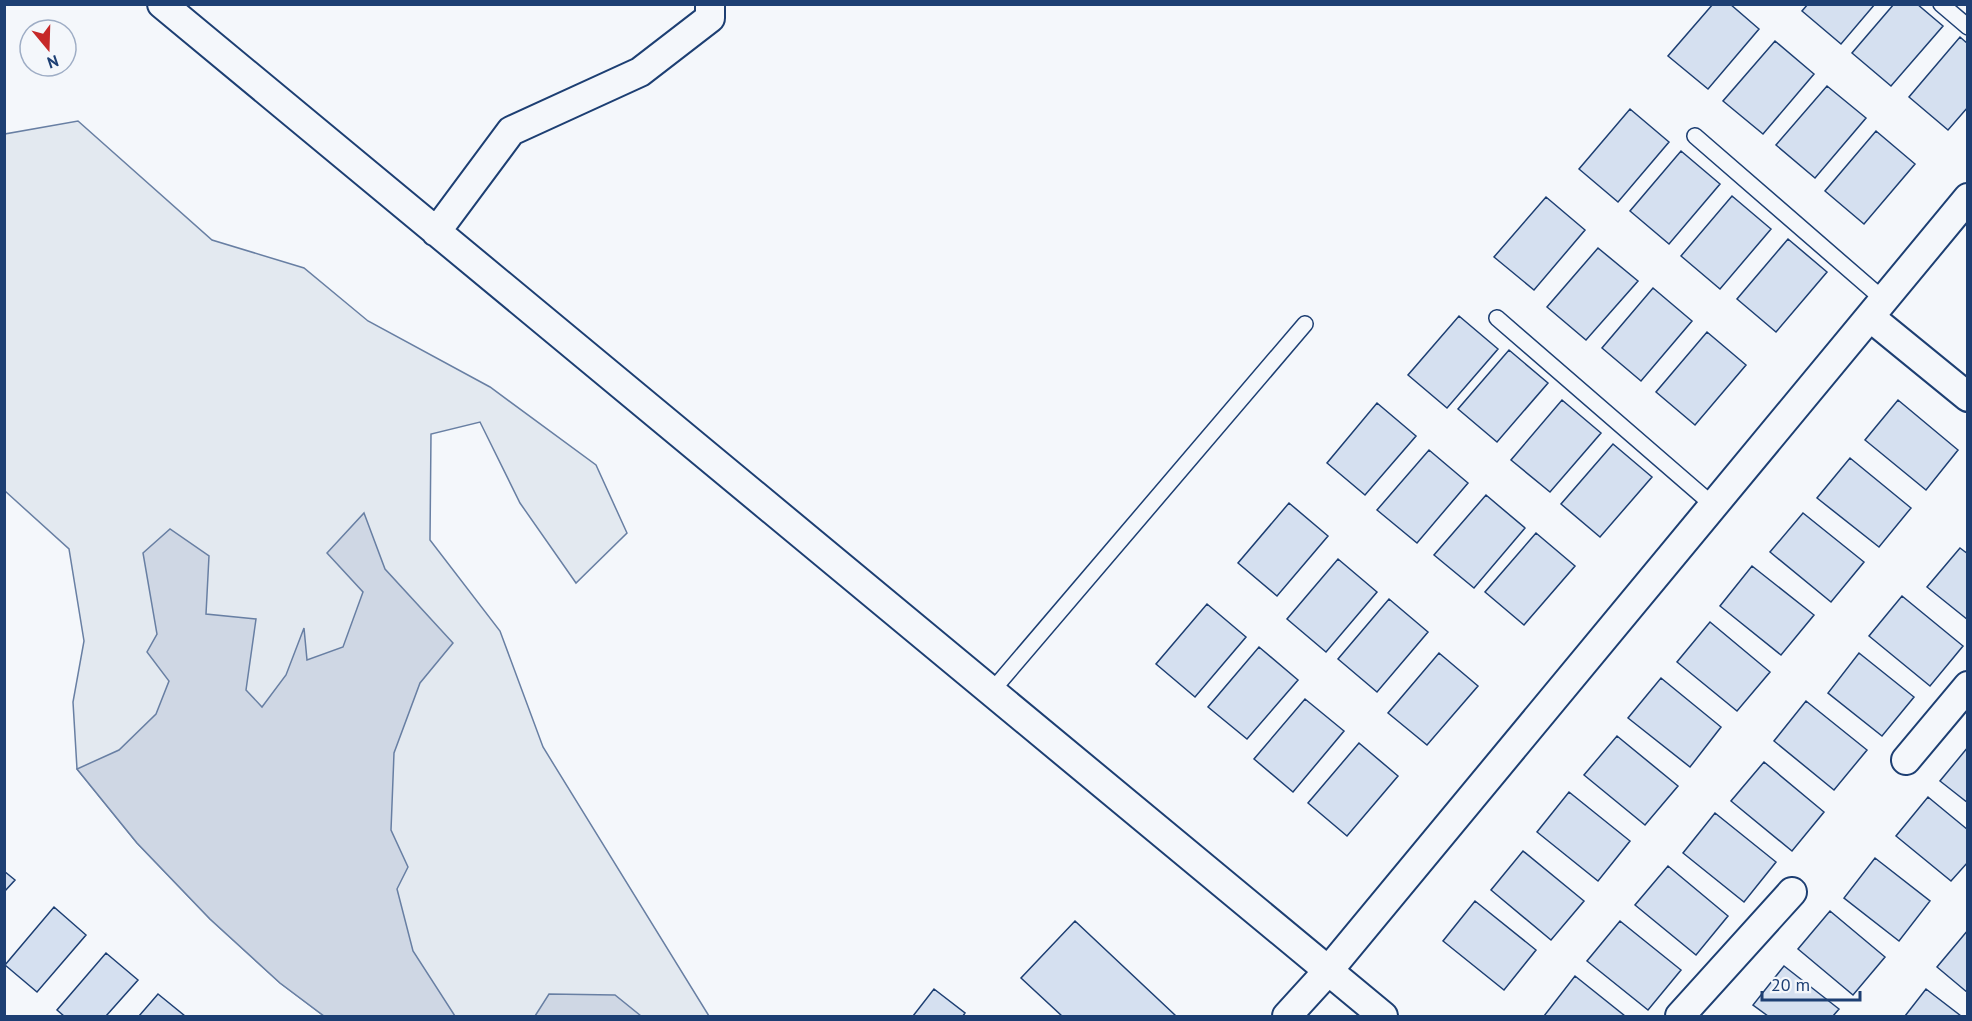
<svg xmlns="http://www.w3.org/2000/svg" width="1972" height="1021" font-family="'PT Sans',sans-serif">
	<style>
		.green { fill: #e3e9f0; stroke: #687fa3; stroke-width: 1.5 }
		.water { fill: #cfd7e4; stroke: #687fa3; stroke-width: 1.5 }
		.building { fill: #d5e0f0; stroke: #1d3f73; stroke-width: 1.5 }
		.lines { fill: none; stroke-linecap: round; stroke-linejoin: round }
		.lane-casing { stroke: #1d3f73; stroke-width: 18 }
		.street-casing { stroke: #1d3f73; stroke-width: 32 }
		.lane { stroke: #f4f7fb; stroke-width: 15 }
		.street { stroke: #f4f7fb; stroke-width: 28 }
	</style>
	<rect width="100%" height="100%" fill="#f4f7fb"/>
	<path class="green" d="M78,121L212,240L304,268L368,321L490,387L596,465L627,533L576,583L520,503L480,422L431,434L430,540L500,631L543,747L709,1016H324L280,983L210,919L137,843L77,769L73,702L84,641L69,549L5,491V134Z"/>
	<path class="water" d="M364,513L385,569L453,643L420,683L394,753L391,830L408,867L397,889L413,951L455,1016H324L280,983L210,919L137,843L77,769L119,750L156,714L169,681L147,652L157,634L143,553L170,529L209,556L206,614L256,619L246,690L262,707L286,675L304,628L307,660L343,647L363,592L327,553Z
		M549,994L615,995L641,1016H535Z"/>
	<path class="building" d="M1713,4H1730L1759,29L1708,89L1668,56Z
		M1808,4H1875L1841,44L1802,11Z
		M1894,4H1917L1943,26L1891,86L1852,53Z
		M1960,37L1968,44V107L1948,130L1909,97Z
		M1775,41L1814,74L1763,134L1723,101Z
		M1827,86L1866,118L1815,178L1776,145Z
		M1630,109L1669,142L1618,202L1579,169Z
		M1876,131L1915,164L1864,224L1825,191Z
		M1681,151L1720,184L1669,244L1630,211Z
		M1732,196L1771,229L1720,289L1681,256Z
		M1546,197L1585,230L1534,290L1494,257Z
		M1788,239L1827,272L1776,332L1737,299Z
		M1598,248L1638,281L1586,340L1547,307Z
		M1653,288L1692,321L1641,381L1602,348Z
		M1459,316L1498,349L1447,408L1408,375Z
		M1707,332L1746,365L1695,425L1656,392Z
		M1509,350L1548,383L1497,442L1458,409Z
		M1562,400L1601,433L1550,492L1511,460Z
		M1898,400L1958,450L1926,490L1865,440Z
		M1377,403L1416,436L1365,495L1327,463Z
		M1613,444L1652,477L1600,537L1561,504Z
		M1429,450L1468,483L1417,543L1377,510Z
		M1850,458L1911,508L1879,547L1817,498Z
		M1486,495L1525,528L1474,588L1434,555Z
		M1289,503L1328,536L1277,596L1238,563Z
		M1803,513L1864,562L1831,602L1770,552Z
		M1536,533L1575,566L1524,625L1485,592Z
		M1960,548L1968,554V620L1927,587Z
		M1338,559L1377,592L1326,652L1287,619Z
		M1752,566L1814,615L1781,655L1720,606Z
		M1902,596L1963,646L1930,686L1869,636Z
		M1389,599L1428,632L1377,692L1338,659Z
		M1207,604L1246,637L1195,697L1156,664Z
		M1710,622L1770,672L1737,711L1677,662Z
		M1259,647L1298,680L1247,739L1208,707Z
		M1439,653L1478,686L1427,745L1388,713Z
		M1859,653L1914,697L1882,736L1828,693Z
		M1661,678L1721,727L1690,767L1628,718Z
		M1305,699L1344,731L1293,792L1254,759Z
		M1806,701L1867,750L1834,790L1774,741Z
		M1617,736L1678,786L1645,825L1584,775Z
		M1359,743L1398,776L1347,836L1308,803Z
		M1968,747V803L1940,781Z
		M1764,762L1824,812L1792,851L1731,801Z
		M1569,792L1630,841L1598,881L1537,832Z
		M1928,797L1968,830V862L1951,881L1896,836Z
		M1715,813L1776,862L1744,902L1683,853Z
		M1523,851L1584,901L1551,940L1491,890Z
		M1875,858L1930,901L1899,941L1844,898Z
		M1668,866L1728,916L1696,955L1635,905Z
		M4,871L15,880L4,892Z
		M1475,901L1536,950L1504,990L1443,941Z
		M54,907L86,935L37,992L5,965Z
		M1830,911L1885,957L1853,995L1798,949Z
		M1075,921L1176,1016H1062L1021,978Z
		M1620,921L1681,970L1648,1010L1587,961Z
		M1968,930V993L1937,967Z
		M106,953L138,980L106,1016H64L57,1010Z
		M1784,966L1839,1009L1833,1016H1768L1753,1005Z
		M1575,976L1625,1016H1544Z
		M934,989L965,1013L963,1016H913Z
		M1926,989L1961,1016H1905Z
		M158,994L185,1016H139Z"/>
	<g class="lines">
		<g class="lane-casing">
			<path id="lane" d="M1941,4L1968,27
				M1695,136L1884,300
				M1497,318L1714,506
				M991,692L1305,324"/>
		</g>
		<g class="street-casing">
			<path id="street" d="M162,4L1383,1016
				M436,232L511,131L640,72L710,18V4
				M1870,317L1968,397
				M1906,760L1968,686
				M1287,1016L1328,971L1968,198
				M1680,1016L1792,892"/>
		</g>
		<use href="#lane" class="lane"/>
		<use href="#street" class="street"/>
	</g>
	<rect width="1972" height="1021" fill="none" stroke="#1d3f73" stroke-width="12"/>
	<g transform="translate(48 48) rotate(161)"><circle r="28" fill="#f4f7fb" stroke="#9eadc5" stroke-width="1.5"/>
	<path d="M0-4.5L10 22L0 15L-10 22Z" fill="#c62828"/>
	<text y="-9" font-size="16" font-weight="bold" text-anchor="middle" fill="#1d3f73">N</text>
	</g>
	<path d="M1762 991v9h98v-9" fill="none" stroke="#1d3f73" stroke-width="3"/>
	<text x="1771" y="991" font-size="18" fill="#1d3f73" stroke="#f4f7fb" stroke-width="4.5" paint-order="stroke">20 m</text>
</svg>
